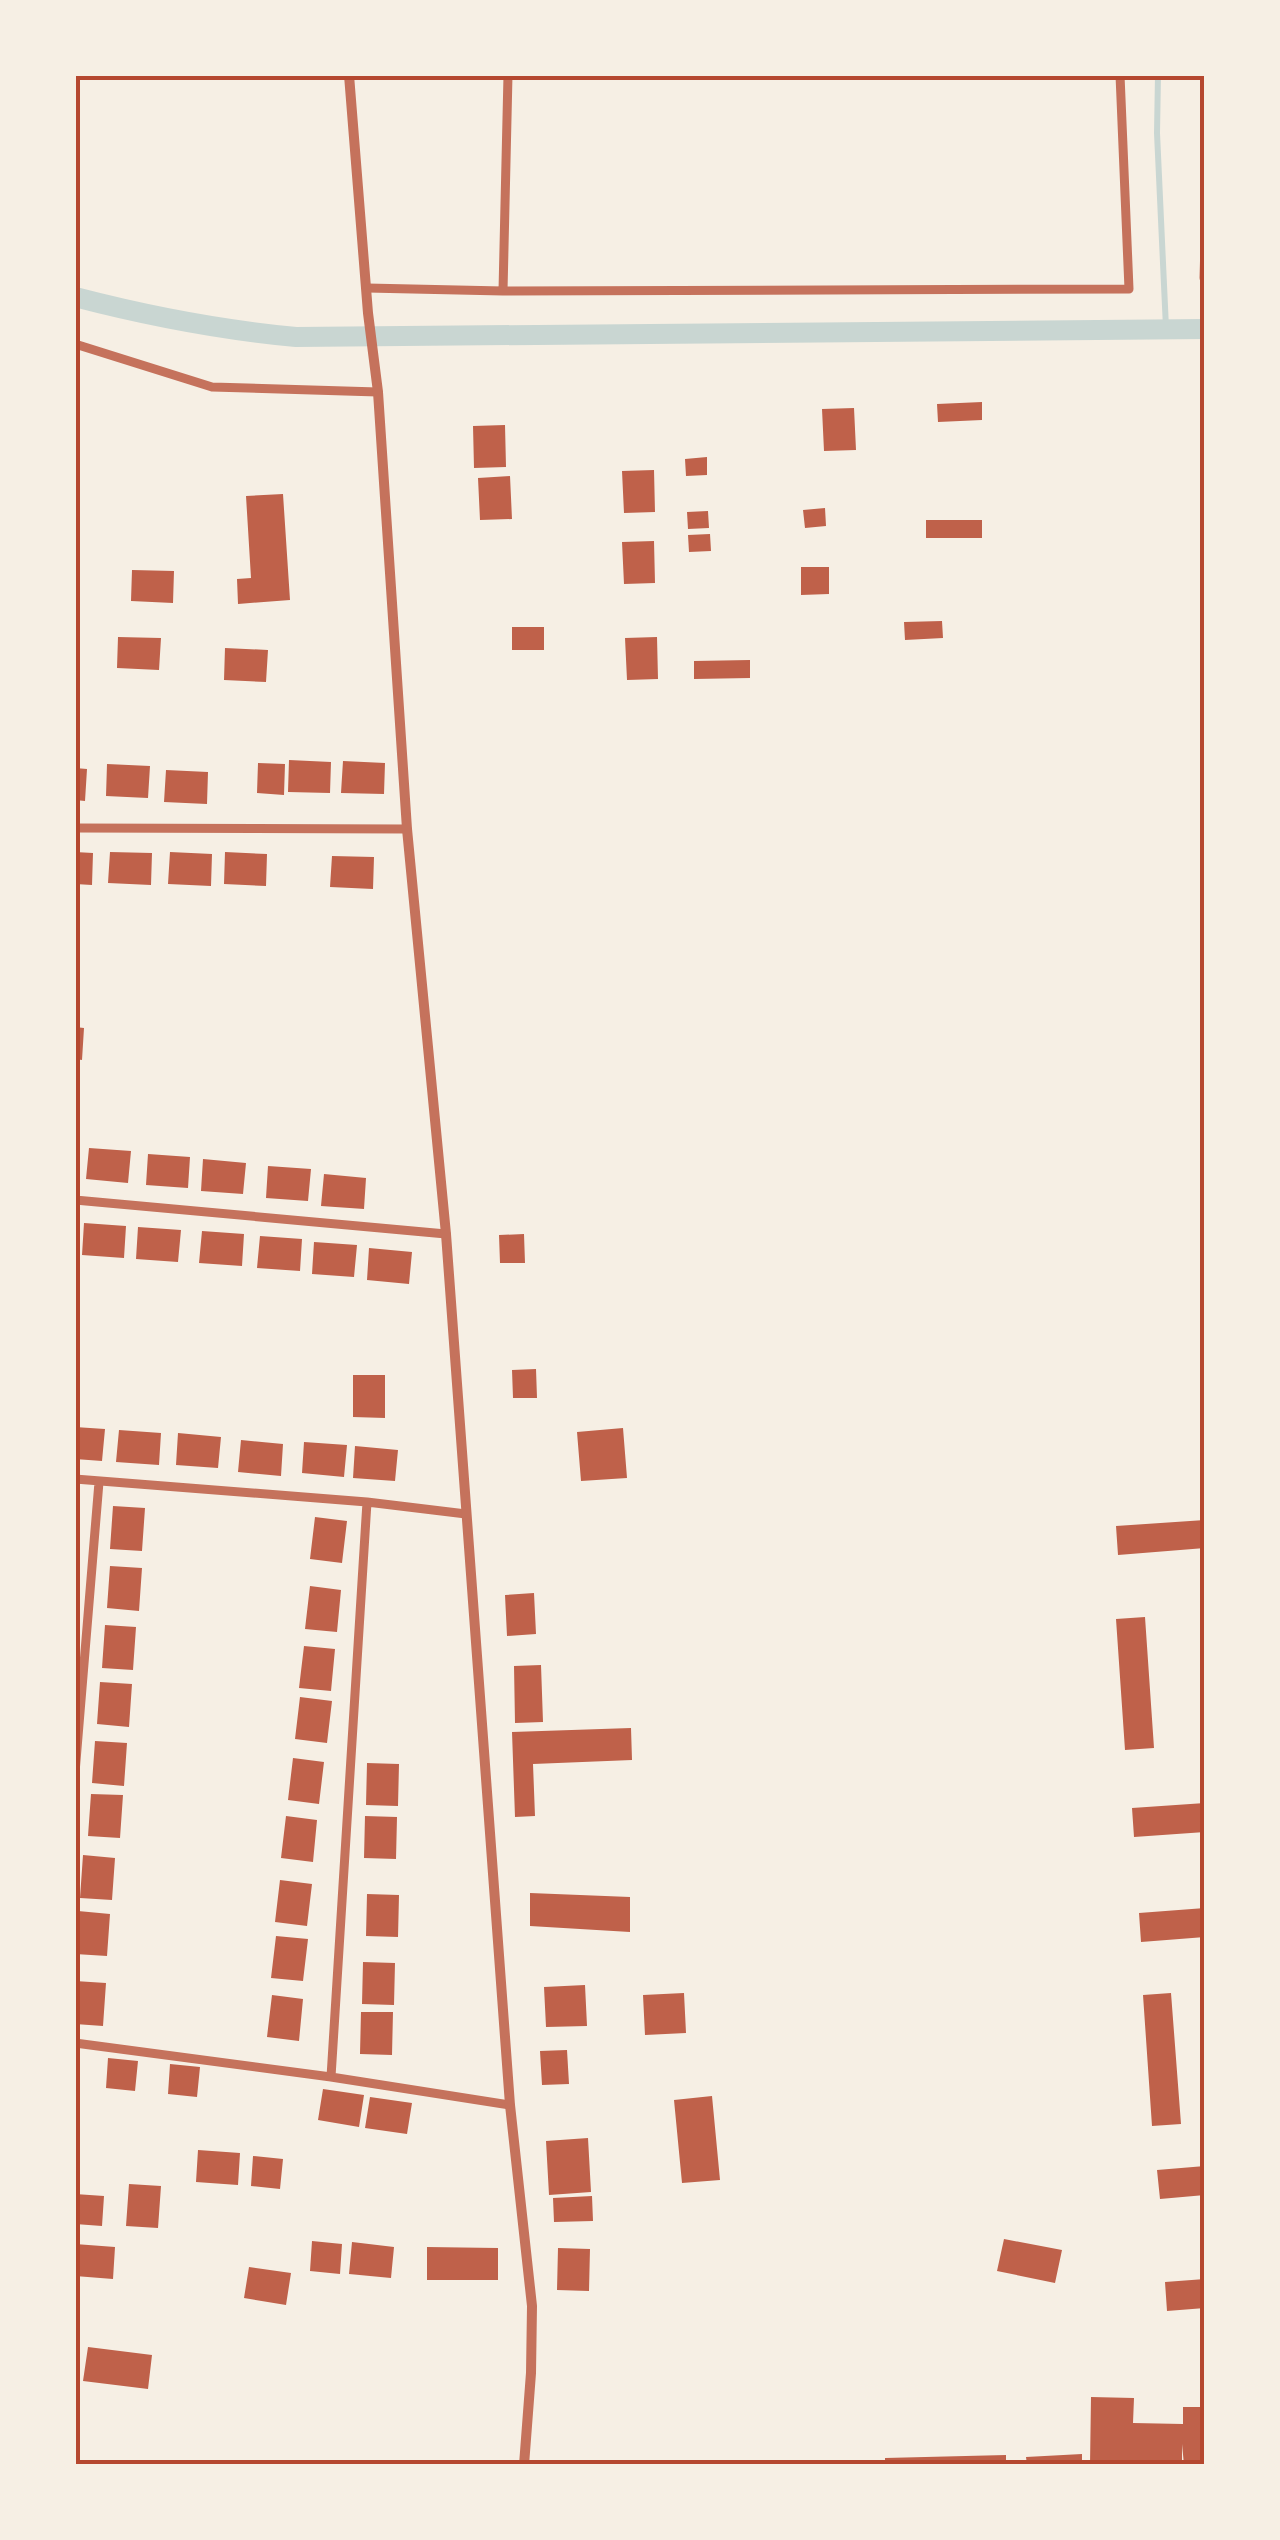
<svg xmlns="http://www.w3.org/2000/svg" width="1280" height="2540" font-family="'Varela Round',sans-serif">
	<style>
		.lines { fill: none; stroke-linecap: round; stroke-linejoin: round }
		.stream { stroke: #c9d6d2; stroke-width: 6 }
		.canal { stroke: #c9d6d2; stroke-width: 20 }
		.building { fill: #bf614a }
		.minor { stroke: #c5725c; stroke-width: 9 }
		.tertiary { stroke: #c5725c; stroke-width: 10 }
		.neatline { fill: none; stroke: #b5482f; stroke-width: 4 }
	</style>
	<rect width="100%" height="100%" fill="#f6efe4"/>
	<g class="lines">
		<path class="stream" d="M1158,75L1157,133L1166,328"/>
		<path class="canal" d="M75,297C148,316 221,330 296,337L1205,329"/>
	</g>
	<path class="building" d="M982,402V420L938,422L937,404Z
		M854,408L856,450L824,451L822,409Z
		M505,425L506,467L474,468L473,426Z
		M707,457V475L686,476L685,459Z
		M654,470L655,512L624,513L622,471Z
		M510,476L512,519L480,520L478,478Z
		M283,494L290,600L238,604L237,579L251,578L246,496Z
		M825,508L826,526L805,528L803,510Z
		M708,511L709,528L688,529L687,512Z
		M926,520H982V538H926Z
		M710,534L711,551L689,552L688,535Z
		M654,541L655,583L624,584L622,542Z
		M801,567H829V594L801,595Z
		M132,570L174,571L173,603L131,601Z
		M942,621L943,638L905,640L904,622Z
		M512,627H544V650H512Z
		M118,637L161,638L159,670L117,668Z
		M657,637L658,679L627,680L625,638Z
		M225,648L268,650L266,682L224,680Z
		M750,660V678L694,679V661Z
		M289,760L331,762L330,793L288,792Z
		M343,761L385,763L384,794L341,793Z
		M258,763L285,764L284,795L257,793Z
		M107,764L150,766L148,798L106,796Z
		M75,768L87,769L85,801L75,800Z
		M166,770L208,772L207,804L164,802Z
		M75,852L93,853L92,885L75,884Z
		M110,852L152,853L151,885L108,883Z
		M170,852L212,854L211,886L168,884Z
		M225,852L267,854L266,886L224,884Z
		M332,856L374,857L373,889L330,887Z
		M75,1027L84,1028L82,1060L75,1059Z
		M75,1147L80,1148L78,1173H75Z
		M89,1148L131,1151L128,1183L86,1179Z
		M148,1154L190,1157L188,1188L146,1185Z
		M203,1159L246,1163L243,1194L201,1191Z
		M268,1166L311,1169L308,1201L266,1198Z
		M324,1174L366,1178L364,1209L321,1206Z
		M84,1223L126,1226L124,1258L82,1255Z
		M138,1227L181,1230L178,1262L136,1259Z
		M202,1231L244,1234L242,1266L199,1263Z
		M524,1234L525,1263H500L499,1235Z
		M260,1236L302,1239L300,1271L257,1268Z
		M314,1242L357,1245L354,1277L312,1274Z
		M369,1248L412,1252L409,1284L367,1280Z
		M536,1369L537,1398H513L512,1370Z
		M353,1375H385V1418L353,1417Z
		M75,1427L105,1429L102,1461L75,1459Z
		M623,1428L627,1478L581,1481L577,1432Z
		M119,1430L161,1433L159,1465L116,1462Z
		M178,1433L221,1437L218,1468L176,1465Z
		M241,1440L283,1444L281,1476L238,1472Z
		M304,1442L347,1445L344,1477L302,1473Z
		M355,1446L398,1450L395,1481L353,1478Z
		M113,1506L145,1508L142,1551L110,1549Z
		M315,1517L347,1521L342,1563L310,1559Z
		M1205,1520V1548L1118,1555L1116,1526Z
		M110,1566L142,1568L139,1611L107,1608Z
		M310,1586L341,1590L337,1632L305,1629Z
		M534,1593L536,1634L507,1636L505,1595Z
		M1145,1617L1154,1748L1125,1750L1116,1619Z
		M105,1625L136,1627L133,1670L102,1668Z
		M304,1646L335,1649L331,1691L299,1688Z
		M541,1665L543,1722L515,1723L514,1666Z
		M100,1682L132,1684L129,1727L97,1724Z
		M300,1697L332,1701L327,1743L295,1739Z
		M631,1728L632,1760L533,1764L535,1816L515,1817L512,1732Z
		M95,1741L127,1743L124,1786L92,1783Z
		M293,1758L324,1762L319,1804L288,1800Z
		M367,1763L399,1764L398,1806L366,1805Z
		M91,1794L123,1795L120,1838L88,1836Z
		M1205,1803V1832L1134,1837L1132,1808Z
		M286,1816L317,1820L313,1862L281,1858Z
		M365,1816L397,1817L396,1859L364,1858Z
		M83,1855L115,1858L112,1900L80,1898Z
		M280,1880L312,1884L307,1926L275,1922Z
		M530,1893L630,1897V1932L530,1926Z
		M367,1894L399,1895L398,1937L366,1936Z
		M1205,1908V1937L1141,1942L1139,1913Z
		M78,1911L110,1914L107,1956L75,1954Z
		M276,1936L308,1939L303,1981L271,1978Z
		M363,1962L395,1963L394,2005L362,2004Z
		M75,1981L106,1983L103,2026L75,2024Z
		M585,1985L587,2026L546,2027L544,1987Z
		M684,1993L686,2033L645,2035L643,1995Z
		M1171,1993L1181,2124L1152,2126L1143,1995Z
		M272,1995L303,1999L299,2041L267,2037Z
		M361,2012H393L392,2055L360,2054Z
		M567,2050L569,2084L542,2085L540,2051Z
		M108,2058L138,2061L135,2091L106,2088Z
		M170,2064L200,2067L197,2097L168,2094Z
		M323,2089L364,2095L359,2127L318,2120Z
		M712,2096L720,2180L682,2183L674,2100Z
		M370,2097L412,2103L407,2134L365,2128Z
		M588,2138L591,2192L549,2195L546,2141Z
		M198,2150L240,2153L238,2185L196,2182Z
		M253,2156L283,2159L280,2189L251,2186Z
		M1205,2166V2195L1160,2199L1157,2170Z
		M129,2184L161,2186L158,2228L126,2226Z
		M75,2194L104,2196L102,2226L75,2224Z
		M592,2196L593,2221L554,2222L553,2198Z
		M1004,2239L1062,2250L1055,2283L997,2271Z
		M312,2241L342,2244L340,2274L310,2271Z
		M352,2242L394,2247L391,2278L349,2274Z
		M75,2244L115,2247L113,2279L75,2276Z
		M427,2247L498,2248V2280H427Z
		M558,2248L590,2249L589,2291L557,2290Z
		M249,2267L291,2273L286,2305L244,2298Z
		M1205,2279V2308L1167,2311L1165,2282Z
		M88,2347L152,2355L148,2389L83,2381Z
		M1091,2397L1134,2398L1133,2423L1183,2424V2407H1205V2465H1184L1182,2444V2465H1090Z
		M1082,2454V2465H1027L1026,2457Z
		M1006,2455V2465H885V2458Z"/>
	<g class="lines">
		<path class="minor" d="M1204,278L1205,244
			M367,288L503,291L1129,289L1120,75
			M503,291L508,75
			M75,344L212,387L378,392
			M75,828L407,829
			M75,1200L446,1234
			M75,1479L367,1502L466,1514
			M75,1773L99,1482
			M75,2043L331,2077L510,2105
			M331,2077L367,1502"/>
		<path class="tertiary" d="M349,75L368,313L378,392L407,829L446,1234L510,2105L532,2306L531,2373L524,2465"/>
	</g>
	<rect width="1280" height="2540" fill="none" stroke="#f6efe4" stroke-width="155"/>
	<rect x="78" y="78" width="1124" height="2384" class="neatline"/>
</svg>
